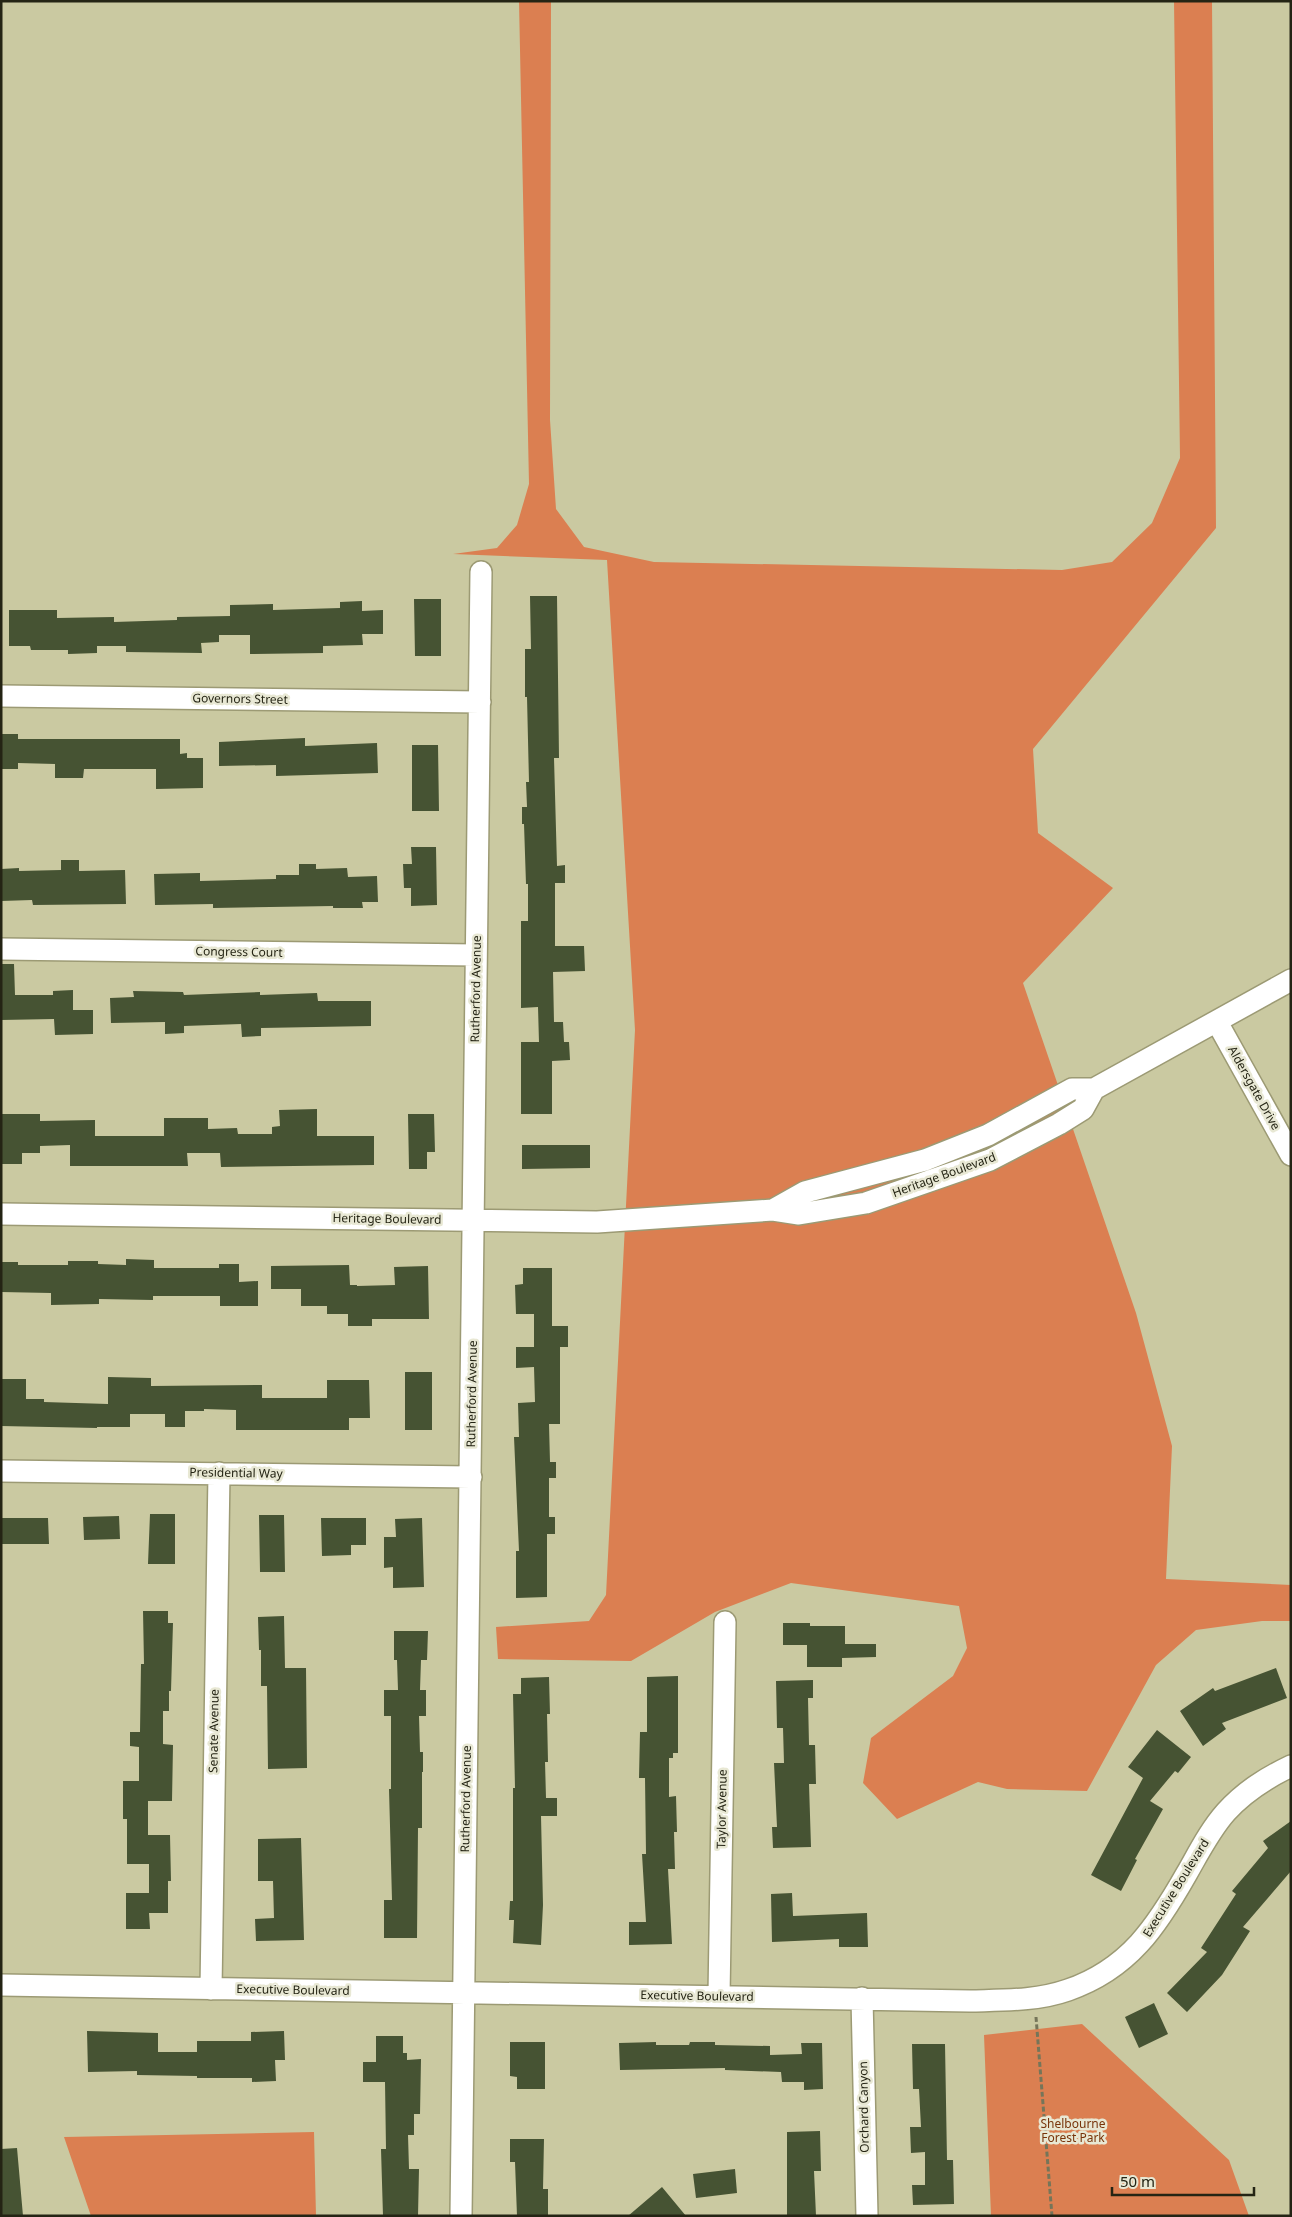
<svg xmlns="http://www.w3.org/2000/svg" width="1292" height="2217" font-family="'Noto Sans',sans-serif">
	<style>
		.green { fill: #db7f51 }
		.building { fill: #465333 }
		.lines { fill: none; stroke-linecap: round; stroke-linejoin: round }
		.minor-casing { stroke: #9c9a74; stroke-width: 24 }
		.path { stroke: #757559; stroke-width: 3; stroke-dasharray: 5 2.5; stroke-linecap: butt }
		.minor { stroke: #fff; stroke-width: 21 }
		.labels { text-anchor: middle; stroke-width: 5; stroke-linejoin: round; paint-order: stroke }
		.street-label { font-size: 12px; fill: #242414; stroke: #e8e8d4 }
		.park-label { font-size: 12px; fill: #78340a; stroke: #e8e8d4 }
	</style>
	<rect width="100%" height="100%" fill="#cac9a1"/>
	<path class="green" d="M519,1H551L550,420L556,509L584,547L654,562L1062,570L1112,562L1152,523L1180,458L1174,1H1212L1216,528L1033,749L1038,833L1113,888L1023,983L1136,1313L1172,1446L1166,1579L1291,1585V1621H1262L1196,1630L1156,1665L1087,1791L1007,1789L978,1782L897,1819L863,1783L871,1738L953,1676L967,1648L959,1606L791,1583L715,1612L631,1661L498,1659L496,1627L589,1621L606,1595L635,1030L607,560L453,554L497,548L517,525L529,484Z
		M1082,2024L1229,2160L1249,2216H991L984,2035Z
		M314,2132L316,2216H91L64,2137Z"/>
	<path class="building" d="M530,596H557L559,758H554L557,866L565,865V883H555V946H584L585,971L553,972L554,1022H563L564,1042H569L570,1060L552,1061V1114H521V1042H539L538,1007L521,1008V921H528V884H526L524,824H522V807H527L526,782H529L527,697H525V649H531Z
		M414,599H441V656H415Z
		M362,601V611L383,610V634H362L363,645L323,646V653L250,654V635H219V642L201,643L202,653L126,652V646H97V653L68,654V650H31L30,646H9V610H57V618L114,617V622L177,620V617L230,616V605L273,604V610L340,608V602Z
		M1,734H18V739H180V754L187,753V758H203V788L156,789V769H84L83,778H55V764L18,763V769H1Z
		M305,738V746L377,743L378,773L276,776V765L219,766V742Z
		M412,745H438L439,811H412Z
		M411,847H436L437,905L411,906V888H404L403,864H412Z
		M61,860H79V871L125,870L126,904L33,905L32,900L1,901V869L19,868V871L61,870Z
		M299,864H316V869L347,868L348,877L377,876L378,902H362L363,908H333V906L213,908V904L155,905L154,874L200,873V881L276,879V875H299Z
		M1,964H14L15,995H53V991L73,990V1010H93V1034L55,1035L54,1019L1,1020Z
		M133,991L183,992L184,995L260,992V995L317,993L318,1001H371V1026L261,1028V1036L242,1037L241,1024L184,1026V1033L165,1034V1022L111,1023L110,998L134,997Z
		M317,1109V1136H374V1165L221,1167L220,1153H187L188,1166H70V1145L40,1146V1153H22V1164H1V1114H40V1121L95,1120V1136H164V1118H208V1129L237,1128L238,1134H272V1127L280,1126L279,1110Z
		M408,1114H434L435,1152H427V1169H409Z
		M522,1145H590V1168L522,1169Z
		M126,1259L154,1260V1268H219V1264H239V1282L258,1281V1306H220V1296H153V1300L99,1299V1304L51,1305V1293L1,1292V1262H18V1265H68V1261H98V1264L126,1265Z
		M349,1265L350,1285H357V1286L395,1285L394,1267L428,1266L429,1319H372V1326H348V1314H327V1306H301V1289H271V1266Z
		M523,1268H552V1326H568V1347H560V1424H549L550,1462H556V1478H549V1517H555V1534H547V1597L516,1598V1551H519L514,1437H519L518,1403L535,1402L534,1367L516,1368V1347H534V1314H516L515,1285L523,1284Z
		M405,1372H432V1430H405Z
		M108,1377L151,1378V1386L262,1385V1398H327V1380H369L370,1418H349V1430H236V1410L204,1409V1411H185V1427H165V1414H130V1427H97V1428L1,1426V1379H26V1399H44V1402L108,1404Z
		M150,1514H175V1564H148Z
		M259,1515H284L285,1572H260Z
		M119,1516L120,1539L84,1540L83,1517Z
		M1,1518H48L49,1544H1Z
		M321,1518H366V1545H351V1555L322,1556Z
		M422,1518L424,1587L393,1588V1567L384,1568V1537H396L395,1519Z
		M143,1611H168V1623H173L171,1691H169V1711H163V1744L173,1745L172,1801H148V1835H170L171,1881H168V1913H149L150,1929H126V1893H149V1864H127V1819H123V1781H139V1747L130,1746V1732H140L141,1664H144Z
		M284,1616L285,1668H306L307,1768L268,1769L267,1686H261V1650H259L258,1617Z
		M783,1623H810V1626H845V1644H876V1657L842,1658V1667H807V1645H783Z
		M394,1631H428L427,1660H421L420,1690H426V1716H419L420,1752H423V1772H422V1828H418L417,1938H384V1900H392L389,1789H391V1716H384V1690H398L397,1660H394Z
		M1276,1668L1287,1698L1222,1723L1226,1729L1203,1746L1180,1711L1213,1688L1215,1691Z
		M678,1676V1753H673V1758H669V1797L676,1796L677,1832H674L675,1869H668L672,1944L629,1945V1922H646L642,1854H646L645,1778H639L640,1732H647V1677Z
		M549,1677L550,1714H547L548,1762H545L546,1798H557V1816H541L543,1905L541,1945L513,1943L514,1920H509L510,1901H513V1788H515L513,1694H521V1678Z
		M813,1680V1698H808L809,1745H815L816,1784H809L811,1847L773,1848L772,1827H777L774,1763H784L783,1728H777L776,1681Z
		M1157,1730L1191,1757L1178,1773L1175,1771L1150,1801L1163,1809L1135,1859L1137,1860L1121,1891L1091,1875L1143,1778L1128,1767Z
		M1291,1821V1871L1243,1927L1250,1931L1222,1975L1187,2012L1167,1993L1207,1952L1201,1948L1236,1894L1232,1891L1268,1848L1263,1841Z
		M301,1838L304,1940L256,1941L255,1919L274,1918L273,1881H258V1839Z
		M792,1893L793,1916L867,1913L868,1947H839V1939L772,1942L771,1894Z
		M1154,2003L1168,2034L1139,2048L1125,2017Z
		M87,2031L158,2033V2052H197V2041H251V2032L284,2031L285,2060H275L276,2081L252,2082V2078H197V2076L137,2075V2071L88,2072Z
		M376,2036H403V2053H407V2060L421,2059L420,2114H414V2135H408L409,2169H419L418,2216H383L381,2149H386L385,2082H363V2062H376Z
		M510,2042H545V2089H517V2077L510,2076Z
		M656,2042V2045H689L690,2042H715V2045L770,2046V2055L802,2054L801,2043H822L823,2089L804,2090V2082H782L781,2072L725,2070V2068L620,2070L619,2043Z
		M912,2044H945L947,2160H953L954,2204L913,2205L912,2185H925V2152L911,2153L910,2127H921L919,2089H913Z
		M820,2131L821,2171H814L816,2216H787V2132Z
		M510,2139H544L543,2189H548V2216H517L515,2162H510Z
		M17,2148L23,2216H1V2149Z
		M735,2169L737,2193L696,2198L693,2174Z
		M662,2187L686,2216H628Z"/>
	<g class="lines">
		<g class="minor-casing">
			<path id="minor" d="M1,696L480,702
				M1,949L476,955
				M1217,1022L1291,1155
				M773,1210L805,1192L925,1160L988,1135L1072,1089H1094L1291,980
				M1,1214L597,1222L773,1210L799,1214L866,1203L990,1160L1059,1124L1083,1109L1094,1089
				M1,1471L471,1477
				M1,1985L970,2001C1003,2000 1037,2001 1068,1990C1129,1969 1157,1926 1187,1873C1199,1852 1210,1830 1226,1812C1245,1791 1266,1778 1291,1766
				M211,1989L219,1473
				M719,1996L725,1622
				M862,1998L867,2216
				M461,2216L481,572"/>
		</g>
		<path class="path" d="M1036,2017L1052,2216"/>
		<use href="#minor" class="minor"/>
	</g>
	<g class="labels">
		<g class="street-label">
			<text transform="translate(240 699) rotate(1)" y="4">Governors Street</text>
			<text transform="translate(239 952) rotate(1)" y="4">Congress Court</text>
			<text transform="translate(476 989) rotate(-89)" y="4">Rutherford Avenue</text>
			<text transform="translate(1254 1088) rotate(61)" y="4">Aldersgate Drive</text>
			<text transform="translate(944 1175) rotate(-20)" y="4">Heritage Boulevard</text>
			<text transform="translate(387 1219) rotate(1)" y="4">Heritage Boulevard</text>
			<text transform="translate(472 1394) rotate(-89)" y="4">Rutherford Avenue</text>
			<text transform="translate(236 1473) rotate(1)" y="4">Presidential Way</text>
			<text transform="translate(214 1731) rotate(-89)" y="4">Senate Avenue</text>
			<text transform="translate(466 1799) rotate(-89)" y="4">Rutherford Avenue</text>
			<text transform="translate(722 1809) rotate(-89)" y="4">Taylor Avenue</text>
			<text transform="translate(1176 1888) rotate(-58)" y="4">Executive Boulevard</text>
			<text transform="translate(293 1990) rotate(1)" y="4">Executive Boulevard</text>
			<text transform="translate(697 1996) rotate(1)" y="4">Executive Boulevard</text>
			<text transform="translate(864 2107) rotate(-91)" y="4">Orchard Canyon</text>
		</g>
		<g class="park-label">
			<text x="1073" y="2128">Shelbourne<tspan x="1073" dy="14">Forest Park</tspan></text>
		</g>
	</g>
	<rect width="1292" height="2217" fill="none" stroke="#242414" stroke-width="5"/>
	<path d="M1112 2187v8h142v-8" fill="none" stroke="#242414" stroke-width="2.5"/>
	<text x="1120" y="2187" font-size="15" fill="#242414" stroke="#e8e8d4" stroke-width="4" paint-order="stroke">50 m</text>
</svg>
